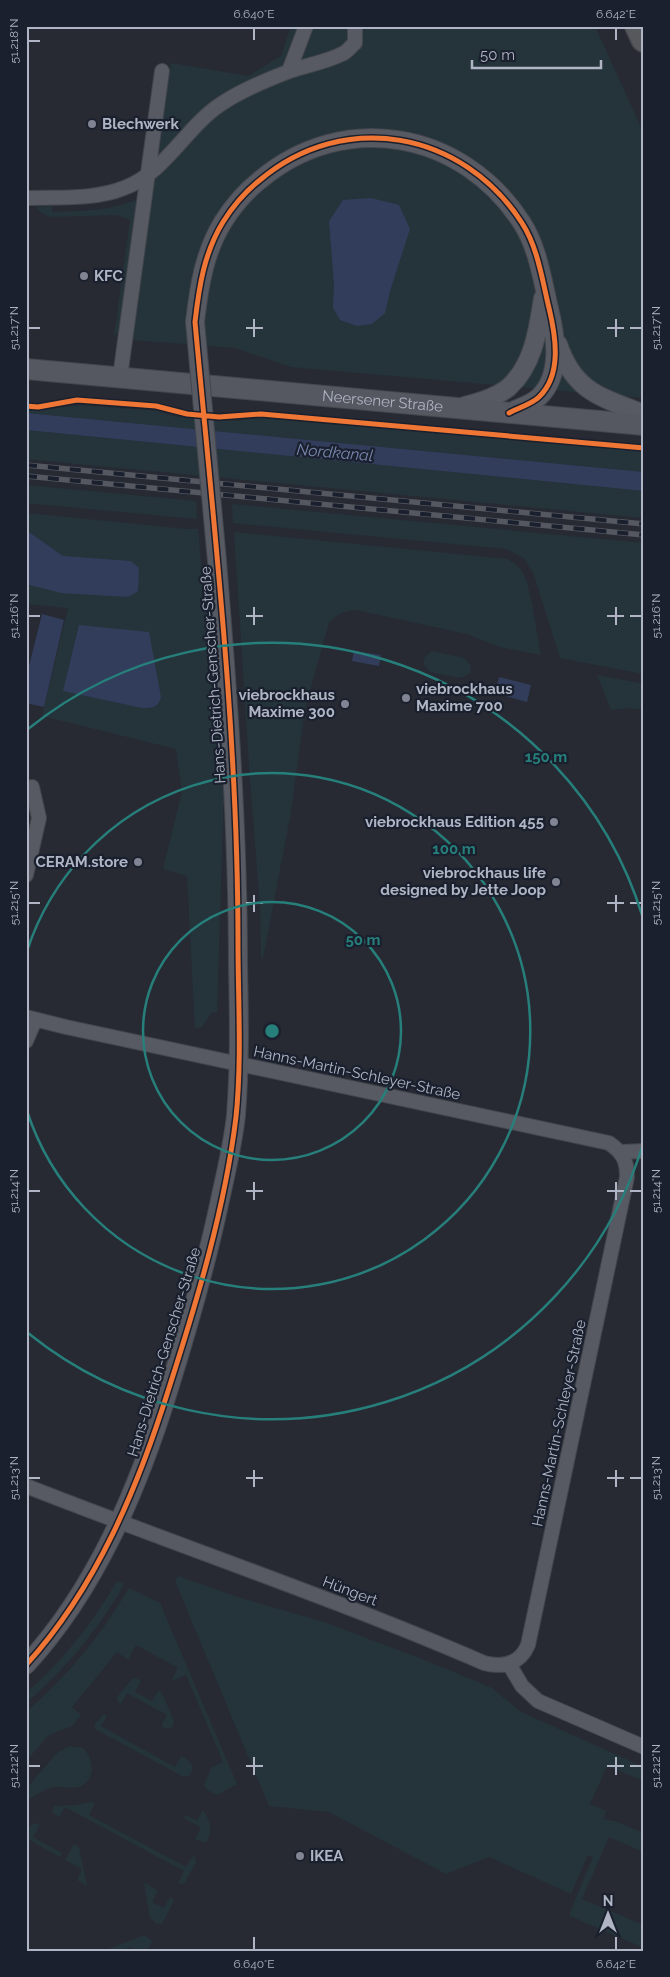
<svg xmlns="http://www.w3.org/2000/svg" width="670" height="1977" font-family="Raleway,sans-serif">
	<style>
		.green { fill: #24343a }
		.water { fill: #323d5b }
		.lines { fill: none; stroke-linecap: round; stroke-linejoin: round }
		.minor-casing { stroke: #43464d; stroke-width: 16 }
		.tertiary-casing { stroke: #43464d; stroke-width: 20 }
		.secondary-casing { stroke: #43464d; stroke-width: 22 }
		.motorway-casing { stroke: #44464f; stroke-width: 28 }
		.minor { stroke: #575a62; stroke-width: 14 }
		.tertiary { stroke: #575a62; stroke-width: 18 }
		.secondary { stroke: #555860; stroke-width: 20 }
		.motorway { stroke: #57585c; stroke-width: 25 }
		.rail-casing { stroke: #555860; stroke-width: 5.5 }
		.rail { stroke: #1a202e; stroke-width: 4; stroke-dasharray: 11; stroke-linecap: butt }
		.tertiary-bridge-casing { stroke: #43464d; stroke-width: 20; stroke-linecap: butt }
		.tertiary-bridge { stroke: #575a62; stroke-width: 18 }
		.cycleway-casing { stroke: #1a202e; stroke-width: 8 }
		.cycleway { stroke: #f07635; stroke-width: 5 }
		.ticks { fill: none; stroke: #b0b5c6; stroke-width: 2 }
		.ring { fill: none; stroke: #277f7b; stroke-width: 2.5 }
		.poi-dot { fill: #808493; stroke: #1a202e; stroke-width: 2 }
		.labels { text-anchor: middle; stroke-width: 4.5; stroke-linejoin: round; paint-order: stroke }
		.poi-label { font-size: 15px; font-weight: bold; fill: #b0b5c6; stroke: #1a202e; text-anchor: start }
		.street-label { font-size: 15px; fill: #b0b5c6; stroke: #1a202e }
		.water-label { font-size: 16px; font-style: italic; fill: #7887ae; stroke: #1a202e }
		.centre { fill: #277f7b; stroke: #1a202e; stroke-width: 2.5 }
		.ring-label { font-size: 15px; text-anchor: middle; font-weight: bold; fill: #277f7b; stroke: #1a202e; stroke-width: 4.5; stroke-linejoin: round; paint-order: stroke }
		.neatline { fill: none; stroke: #b0b5c6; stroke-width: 2 }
		.ticks-label { font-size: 12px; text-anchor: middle; fill: #b0b5c6 }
	</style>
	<rect width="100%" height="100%" fill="#272a33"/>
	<path class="green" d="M291,26H595L644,134V398L291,367L235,348L132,340L171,63L248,76L281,56Z
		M141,198L122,330L114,336L130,220L117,215L51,217L43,214L36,207L52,206V212C84,211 111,211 141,198Z
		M80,405L157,411L176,417L236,421L261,418L644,451V472L26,413V409L41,410Z
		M26,430L644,491V518L26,459Z
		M26,485L196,501L197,519L26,503Z
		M232,504L644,543V674L560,658L534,575L525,559L507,549L233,523Z
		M26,513L186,529H198L202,574L207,590H209L224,788L217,1013L212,1012L202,1027L195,1028L187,876L163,869L182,792L176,749L42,716L68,608L26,604Z
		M234,532L507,559C512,562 518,565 522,571C531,586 537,636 541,655L500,647L467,634L356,610C344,611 337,614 329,623L305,708L291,812L263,958H261L260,907L250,778Z
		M432,651L464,658L470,664L471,673L460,678L430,672L423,663L425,657Z
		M597,675L644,684V710L630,708L611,710Z
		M178,1576L238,1597L324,1622L427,1661L492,1688L521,1712L644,1767V1781L607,1766L590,1804L606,1811L603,1819L614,1821L644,1833V1852L609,1837L582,1899L644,1925V1948L570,1916V1912L593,1857L588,1855L571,1894L489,1857L446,1874L329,1812L269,1806L175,1581Z
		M117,1581L124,1584C99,1629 65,1670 26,1703V1693C63,1661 92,1623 117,1581Z
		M129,1588L160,1603L237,1784L217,1795L206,1789L204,1784L210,1772V1768L223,1762L186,1675L174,1680L172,1679L178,1668L136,1645L128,1660L117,1652L72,1707L81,1715L72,1726L49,1735L26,1761V1712C68,1676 101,1635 129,1588Z
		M133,1678H136L141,1681L135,1692L152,1701L158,1691H161L174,1721L173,1727L166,1729L161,1726L167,1715L127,1693L121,1704L118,1702L117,1697Z
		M104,1714L107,1716L101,1726L175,1767L181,1756C191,1761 196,1766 189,1776H182L95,1729V1724Z
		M69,1746L83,1748C94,1759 97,1781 78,1787C71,1789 62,1786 54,1787C44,1789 35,1795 26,1802V1789L57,1753Z
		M91,1802L95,1803L89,1815L186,1867L193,1856L195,1857L196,1863L185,1882L183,1884L178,1883L184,1871L65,1807L59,1817L52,1812L54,1806L76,1805Z
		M203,1810C210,1820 214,1834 205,1843L195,1839L201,1828L184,1818L186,1815L197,1821Z
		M33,1823L40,1825L33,1837L62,1853L60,1857L26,1838V1830Z
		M74,1844L79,1847L87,1886L77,1880L82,1869L65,1860Z
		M144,1882L158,1891L152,1902L164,1908L170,1897L174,1901L162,1924H157L150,1918Z
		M144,1935L152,1941L148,1951H135L128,1947L126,1951L106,1950Z"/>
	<path class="water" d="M371,198L399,205L410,229L390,291L385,313L372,324L357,326L340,320L333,308L334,285L329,221L343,200Z
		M26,413L644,472V491L26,430Z
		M26,530L63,556L131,561L139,568L138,591L128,597L61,593L26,584Z
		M42,614L64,620L44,707L26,703V678Z
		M79,625L149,632L161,697C158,708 152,708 142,708L63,691Z
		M354,651L381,655L379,666L352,661Z
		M499,677L531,685L527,702L495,693Z"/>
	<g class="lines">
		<g class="minor-casing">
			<path id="minor" d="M289,71L306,26
				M26,198C58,197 94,200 124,188C165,173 186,127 221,104C242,90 266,80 290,71C307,65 327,62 344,53C348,51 351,46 355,43V26
				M120,377L162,71
				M26,875L39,818L32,787
				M26,1017L66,1027L609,1143C623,1153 627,1160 627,1177L528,1645C520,1664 503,1668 484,1663C334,1598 179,1546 26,1486
				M26,1041L35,1020
				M621,1152L644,1151
				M509,1664L522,1686L538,1701L644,1747"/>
		</g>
		<g class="tertiary-casing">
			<path id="tertiary" d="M195,322C199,287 204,253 223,222C233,206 246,191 260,180C344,109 463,131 522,223C538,248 542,279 549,308C556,337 562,375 539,397C532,404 518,408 509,413
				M558,344C574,392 601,397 644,414
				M462,407C478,402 496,398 509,387C534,364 538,329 543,298
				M26,1665C95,1590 137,1491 167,1395C187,1331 206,1267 220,1200C226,1172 233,1144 236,1115C240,1065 239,1015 238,965C238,830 228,696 217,561"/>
		</g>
		<g class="secondary-casing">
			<g id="secondary">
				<path id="s1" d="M26,369L644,425"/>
			</g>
		</g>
		<g class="motorway-casing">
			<path id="motorway" d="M638,26L644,39"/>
		</g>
		<use href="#minor" class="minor"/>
		<use href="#tertiary" class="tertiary"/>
		<use href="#secondary" class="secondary"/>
		<use href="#motorway" class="motorway"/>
		<g class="rail-casing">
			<path id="rail" d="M26,465L644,524
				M26,476L644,535"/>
		</g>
		<use href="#rail" class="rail"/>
		<g class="tertiary-bridge-casing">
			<path id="tertiary-bridge" d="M195,322L217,561"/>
		</g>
		<use href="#tertiary-bridge" class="tertiary-bridge"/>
		<g class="cycleway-casing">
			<path id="cycleway" d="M26,406L38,407L77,400L156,406L187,414L219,417L261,414L644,448
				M26,1665C97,1587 138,1487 169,1388C197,1301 225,1208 236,1117C242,1059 238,1000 238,942C238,735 214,528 195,322C199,287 204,253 223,222C233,206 246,191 260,180C344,109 463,131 522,223C538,248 542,279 549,308C556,337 562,375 539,397C532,404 518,408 509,413"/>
		</g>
		<use href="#cycleway" class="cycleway"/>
	</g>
	<path class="ticks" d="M254,28V40M616,28V40M28,41H40M254,319V337M616,319V337M28,328H40M246,328H263M607,328H624M630,328H642M254,607V625M616,607V625M28,616H40M246,616H263M607,616H624M630,616H642M254,895V912M616,895V912M28,903H40M246,903H263M607,903H624M630,903H642M254,1182V1200M616,1182V1200M28,1191H40M246,1191H263M607,1191H624M630,1191H642M254,1470V1487M616,1470V1487M28,1478H40M246,1478H263M607,1478H624M630,1478H642M254,1757V1775M616,1757V1775M28,1766H40M246,1766H263M607,1766H624M630,1766H642M254,1937V1950M616,1937V1950"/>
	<g class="ring">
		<circle cx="272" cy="1031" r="129"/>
		<path d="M27 951A258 258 0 1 1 27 1111"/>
		<path d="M643 1144A388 388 0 0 1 28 1333M28 729A388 388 0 0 1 643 918"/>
	</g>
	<g class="poi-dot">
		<circle cx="92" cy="124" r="5"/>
		<circle cx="84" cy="276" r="5"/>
		<circle cx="406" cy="698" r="5"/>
		<circle cx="345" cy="704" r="5"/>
		<circle cx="554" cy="822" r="5"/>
		<circle cx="138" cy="862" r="5"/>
		<circle cx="556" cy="882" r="5"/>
		<circle cx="300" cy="1856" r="5"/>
	</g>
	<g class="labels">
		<g class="poi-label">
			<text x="102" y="129">Blechwerk</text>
			<text x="94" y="281">KFC</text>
			<text x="416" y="694">viebrockhaus<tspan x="416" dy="17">Maxime 700</tspan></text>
			<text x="335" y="700" text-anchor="end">viebrockhaus<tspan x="335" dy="17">Maxime 300</tspan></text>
			<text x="544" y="827" text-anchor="end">viebrockhaus Edition 455</text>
			<text x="128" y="867" text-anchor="end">CERAM.store</text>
			<text x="546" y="878" text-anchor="end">viebrockhaus life<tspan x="546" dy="17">designed by Jette Joop</tspan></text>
			<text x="310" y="1861">IKEA</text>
		</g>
		<g class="street-label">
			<text dy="5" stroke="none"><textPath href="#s1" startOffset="358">Neersener Straße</textPath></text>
			<text transform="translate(213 675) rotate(-94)" y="5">Hans-Dietrich-Genscher-Straße</text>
			<text transform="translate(357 1073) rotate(12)" y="5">Hanns-Martin-Schleyer-Straße</text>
			<text transform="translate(164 1352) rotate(-73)" y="5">Hans-Dietrich-Genscher-Straße</text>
			<text transform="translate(559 1423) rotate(-78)" y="5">Hanns-Martin-Schleyer-Straße</text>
			<text transform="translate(350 1591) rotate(21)" y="5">Hüngert</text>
		</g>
		<g class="water-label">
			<text transform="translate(335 452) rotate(5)" y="6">Nordkanal</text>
		</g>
	</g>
	<circle cx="272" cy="1031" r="8" class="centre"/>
	<g class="ring-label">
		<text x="546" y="762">150 m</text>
		<text x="454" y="854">100 m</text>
		<text x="363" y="945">50 m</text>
	</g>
	<rect width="670" height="1977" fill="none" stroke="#1a202e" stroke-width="55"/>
	<g transform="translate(608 1914)" stroke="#1a202e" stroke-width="4" paint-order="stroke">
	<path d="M0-4L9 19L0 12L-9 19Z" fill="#b0b5c6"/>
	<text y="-8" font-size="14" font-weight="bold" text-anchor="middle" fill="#b0b5c6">N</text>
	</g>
	<path d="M472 60v8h129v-8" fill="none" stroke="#b0b5c6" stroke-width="2.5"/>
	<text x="480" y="60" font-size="15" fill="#b0b5c6" stroke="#1a202e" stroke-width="4" paint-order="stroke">50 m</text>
	<rect x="28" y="28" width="614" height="1922" class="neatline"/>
	<g class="ticks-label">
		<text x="254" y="18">6.640°E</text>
		<text x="616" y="18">6.642°E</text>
		<text transform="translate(14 41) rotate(-90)" y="4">51.218°N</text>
		<text transform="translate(14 328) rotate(-90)" y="4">51.217°N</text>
		<text transform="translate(656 328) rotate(-90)" y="4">51.217°N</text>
		<text transform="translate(14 616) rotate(-90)" y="4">51.216°N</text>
		<text transform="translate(656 616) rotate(-90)" y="4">51.216°N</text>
		<text transform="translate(14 903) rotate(-90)" y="4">51.215°N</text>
		<text transform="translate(656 903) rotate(-90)" y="4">51.215°N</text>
		<text transform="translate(14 1191) rotate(-90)" y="4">51.214°N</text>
		<text transform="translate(656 1191) rotate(-90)" y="4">51.214°N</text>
		<text transform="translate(14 1478) rotate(-90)" y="4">51.213°N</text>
		<text transform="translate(656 1478) rotate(-90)" y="4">51.213°N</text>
		<text transform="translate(14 1766) rotate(-90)" y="4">51.212°N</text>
		<text transform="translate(656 1766) rotate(-90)" y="4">51.212°N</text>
		<text x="254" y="1968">6.640°E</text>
		<text x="616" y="1968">6.642°E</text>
	</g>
</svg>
